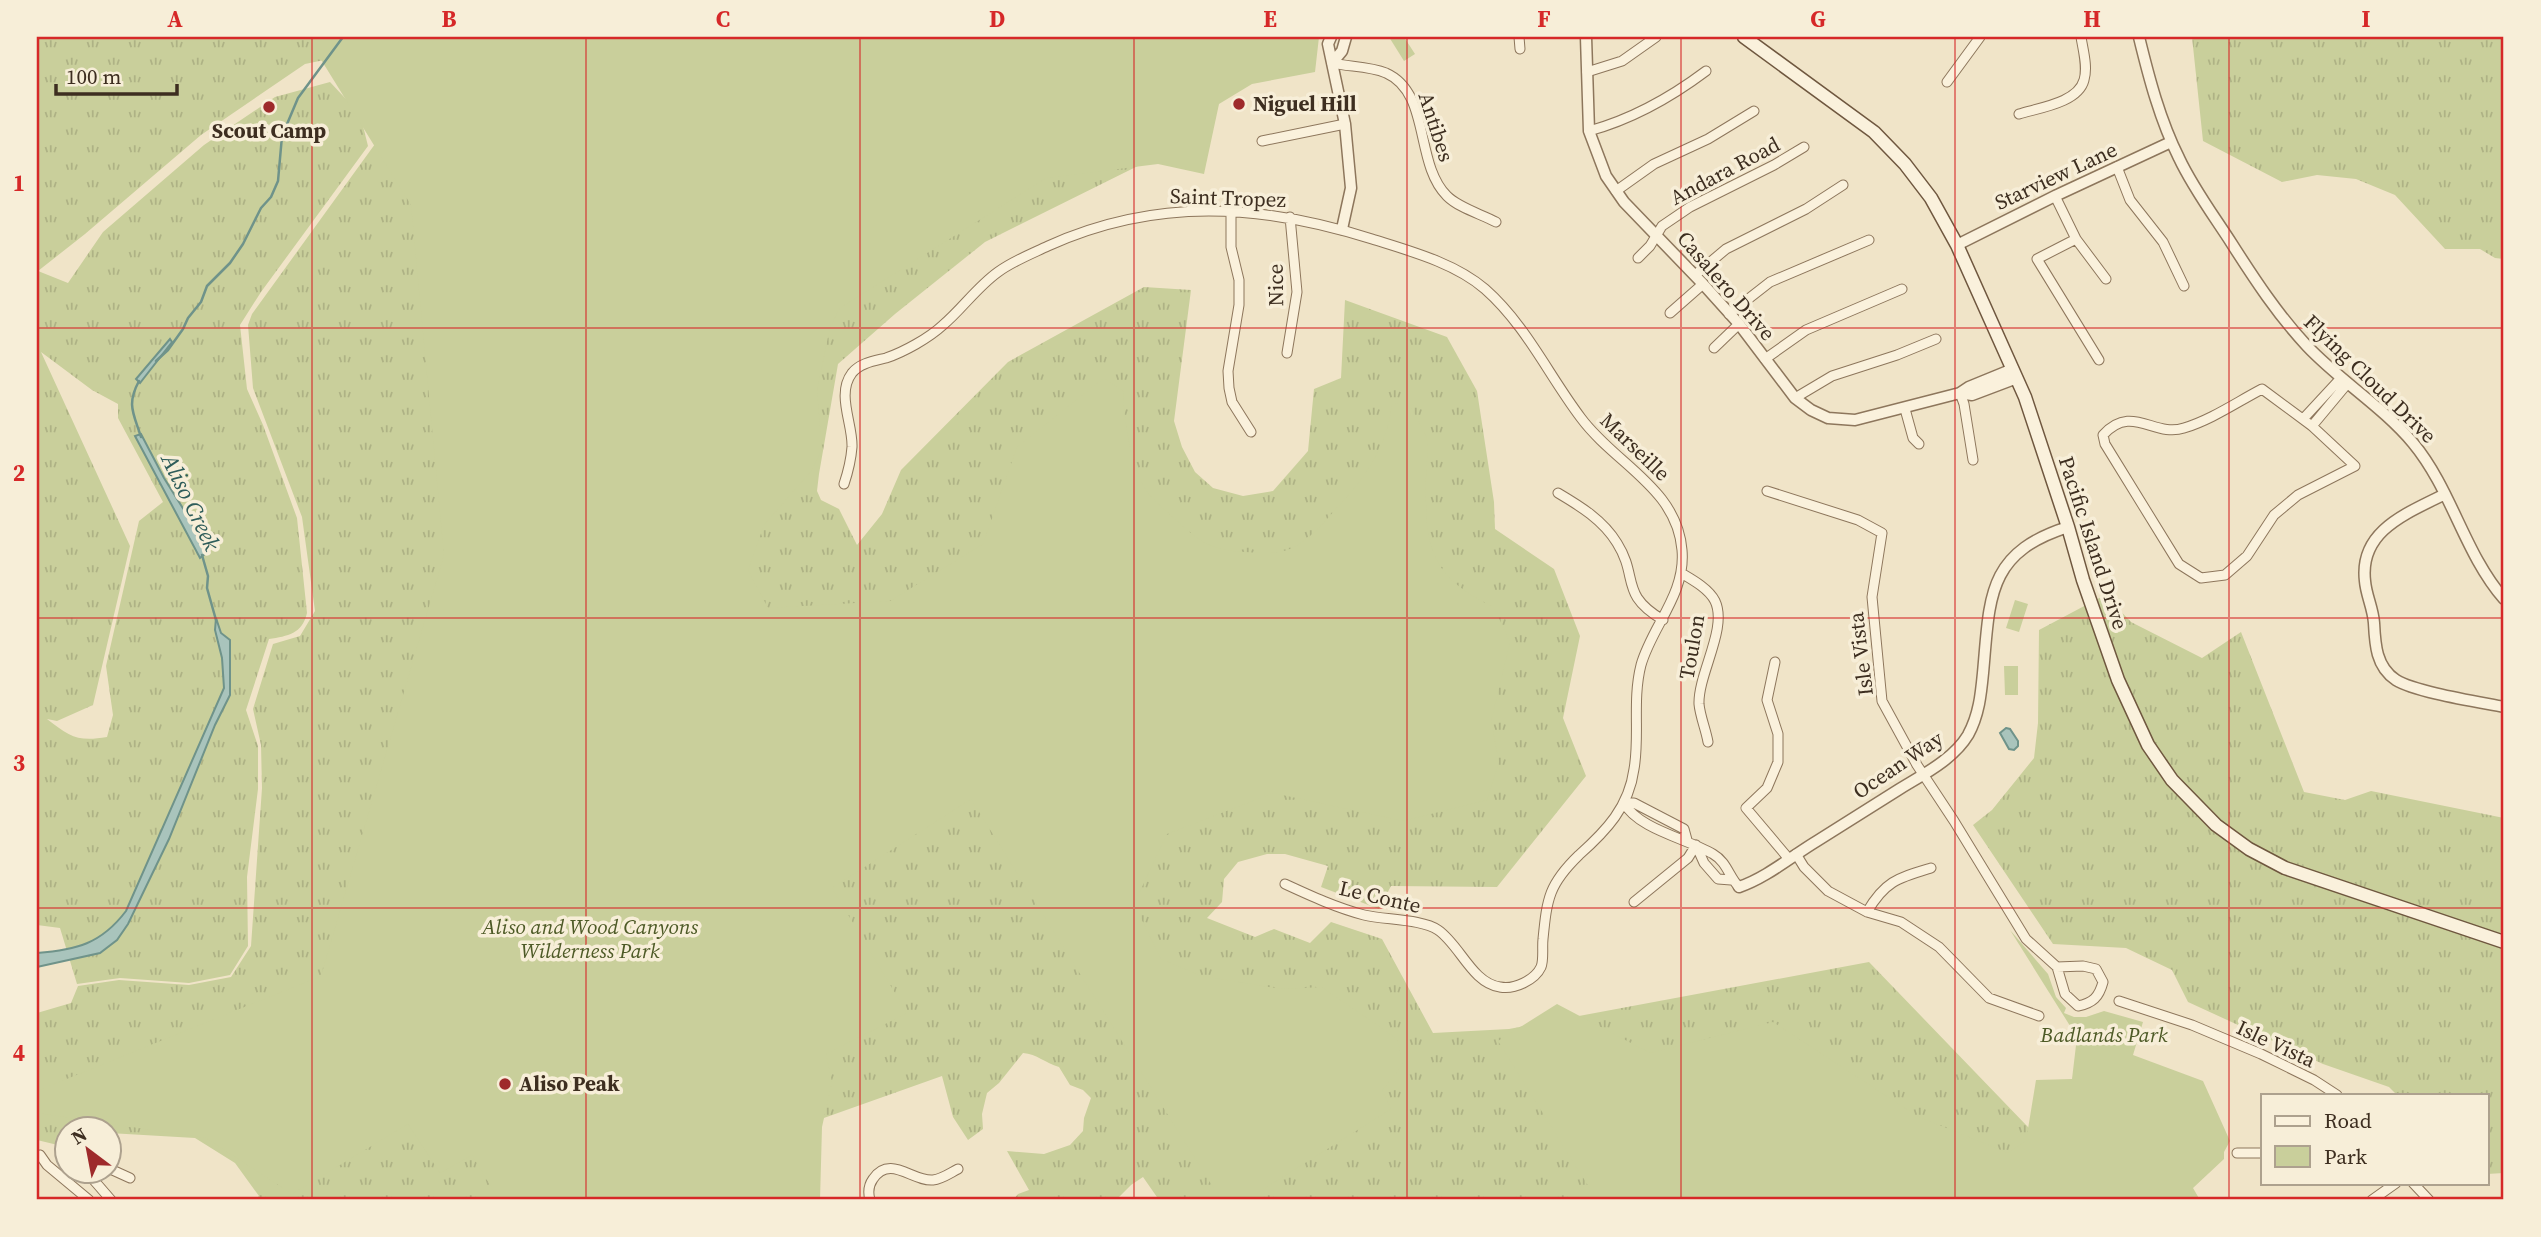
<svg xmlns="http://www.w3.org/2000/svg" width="2541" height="1237" font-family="'Source Serif 4',serif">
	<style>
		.grass { fill: url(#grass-tufts); fill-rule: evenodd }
		.park { fill: #c9cf9b }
		.water { fill: #a9c4bc; stroke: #6f938a; stroke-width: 2 }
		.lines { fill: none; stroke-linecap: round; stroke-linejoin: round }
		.stream { stroke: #6f938a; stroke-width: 2.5 }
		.minor-casing { stroke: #8d765c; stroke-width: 11 }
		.tertiary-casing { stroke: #8d765c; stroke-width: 13 }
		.secondary-casing { stroke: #6f573f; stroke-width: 15 }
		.minor { stroke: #faf1dc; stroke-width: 9 }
		.tertiary { stroke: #faf1dc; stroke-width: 10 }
		.secondary { stroke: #faf1dc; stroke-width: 12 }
		.grid { fill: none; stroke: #d62828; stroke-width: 2; stroke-opacity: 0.55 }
		.poi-dot { fill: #9e2a2b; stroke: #f7eed8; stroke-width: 2.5 }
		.labels { text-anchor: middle; stroke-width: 7; stroke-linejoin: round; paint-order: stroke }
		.poi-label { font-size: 21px; font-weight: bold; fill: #3d2e20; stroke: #f7eed8; text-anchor: start }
		.street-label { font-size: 21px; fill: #3d2e20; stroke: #f7eed8 }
		.park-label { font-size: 21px; font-style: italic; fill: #4d5a26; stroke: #f7eed8 }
		.water-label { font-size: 23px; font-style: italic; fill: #2f5d5a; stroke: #f7eed8 }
		.neatline { fill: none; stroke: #d62828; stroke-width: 2.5 }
		.grid-label { font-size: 23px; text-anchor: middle; font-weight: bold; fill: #d62828 }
	</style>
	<defs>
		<pattern id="grass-tufts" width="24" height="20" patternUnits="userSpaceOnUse" patternTransform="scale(1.75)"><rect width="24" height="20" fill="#c9cf9b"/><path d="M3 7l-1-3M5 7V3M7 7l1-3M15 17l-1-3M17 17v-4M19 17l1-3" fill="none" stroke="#aeb285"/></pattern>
	</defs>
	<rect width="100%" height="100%" fill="#f0e4c8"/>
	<path class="grass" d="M37,37H1272L1160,155L985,242L895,314L838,364L819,474L817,491L821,500L839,509L857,545L882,514L901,470L1008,362L1144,287L1191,290L1174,421L1182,447L1195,472L1213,488L1243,496L1273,491L1308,451L1314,389L1341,378L1345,300L1447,337L1477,391L1494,502L1495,529L1554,569L1580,636L1563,718L1586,776L1497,887L1391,886L1379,909L1321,887L1328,866L1285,854H1267L1238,862L1224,879L1222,902L1207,918L1255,937L1274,929L1310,943L1331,922L1382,939L1433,1033L1509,1029L1869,962L2055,1155L2050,1200H1159L1143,1177L1131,1185L1116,1200H1013L1018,1194L1029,1190L1007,1151L1044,1154L1070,1145L1083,1131L1084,1118L1091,1098L1083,1090L1070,1085L1059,1067C1045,1063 1037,1054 1023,1053L999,1083L987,1093L982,1114L983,1129L968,1140L953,1117L942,1076L821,1119L810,1200H254L259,1196L235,1163L195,1138L109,1133L108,1128H66V1147L37,1140V1013L71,1003L78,986L119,980L189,985L231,977L251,946L262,788L261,745L253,709L273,644L300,636L315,611L302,517L253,388L248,325L252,314L396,115L358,53L305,64L201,135L85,234L38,271L68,283L103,232L204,145L275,97L330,82L360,114L368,146L261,292L240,325L247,389L263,425L297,518L307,613C302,634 288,636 269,639L246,710L258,746V789L247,877L248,946L230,975L189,983L120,978L77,984L60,928L37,925ZM41,352L92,390L118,404V418L163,502L139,521L106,666L113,715L107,737C78,742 70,737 47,719L57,721L93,705L130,546Z
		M2192,37H2504V259L2495,258L2480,249H2445L2395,195L2356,179L2317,175L2282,182L2203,141Z
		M2105,595L2131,622L2202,658L2241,632L2304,792L2345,800L2371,791L2504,818V1173L2487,1174V1095H2397L2389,1087L2323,1064L2188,1002L2172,970L2126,948L2053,944L1973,825L1992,810L2034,758L2038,723L2039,630Z"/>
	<path class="park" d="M307,37H1319L1315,72L1252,84L1219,104L1204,174L1158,164L1046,178L840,308L830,327L817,391L822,449L812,470L764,525L748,570L768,608L890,601L983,544L1017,447L1104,378L1123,391C1124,420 1131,469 1148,493C1156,503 1166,511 1175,519C1200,542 1210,550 1245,552C1261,553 1277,555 1292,548C1312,539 1328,517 1343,501C1368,475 1389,440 1392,403L1410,405C1415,416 1424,428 1427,439C1429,450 1426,465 1426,477C1425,545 1428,576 1494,607L1510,643L1491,721L1499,762L1487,800L1403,821L1273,793L1167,834L1134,904L1161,959L1202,976L1282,989L1322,987L1397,1039L1403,1065L1382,1090L1391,1109L1246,1200H1221L971,799L832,888L907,1013L826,1054L832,1082L822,1127L820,1200H499L472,1155L440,1173L408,1124L292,1194L206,1138L37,1113V1091L321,976L444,555L411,205Z
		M1389,37H1404L1415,54L1404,61Z
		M2015,600L2028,604L2019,632L2006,628Z
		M2004,666H2018V695H2005Z
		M2010,930L2048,974L2056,997L2066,1008L2064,1013L2074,1017H2086L2104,1011L2143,1022L2133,1055L2203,1081L2230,1141L2224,1152V1159L2193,1188L2200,1200H1597L1498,1041L1557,1004L1650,1053L1773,1022L1917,1116L2008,1153L2026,1141L2036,1080L2072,1079L2077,1037Z"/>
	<path class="water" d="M170,339L172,342L140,383L136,379Z
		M141,434L164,478L189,518L206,553L200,558L135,436Z
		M216,618L221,633L230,640V695L215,725L169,839L128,924L117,940L100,953L37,967V953C76,950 101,944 126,911L224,688L222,658L215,630Z
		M2006,728L2010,729L2018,741V746L2014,750L2009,749L2000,733Z"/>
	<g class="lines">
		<path class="stream" d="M156,361L168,350L183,329L188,318L201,302L207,286L230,263L243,244L261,208L271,197L278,181L282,136L298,98L343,37
			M139,381C126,405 134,414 141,437
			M202,555L208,576L207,588L216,620"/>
		<g class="minor-casing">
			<path id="minor" d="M1519,37L1520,49
				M1332,63C1350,67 1369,66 1386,73C1431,93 1414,163 1447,196C1459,208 1481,214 1496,222
				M1587,72L1622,61L1656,37
				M1947,82L1980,37
				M2019,114C2038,108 2078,103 2084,80C2088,67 2083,50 2081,37
				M1589,131C1633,119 1670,98 1706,71
				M1262,141L1345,124
				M2117,167L2130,200L2163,242L2184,286
				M1616,191L1654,164L1708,139L1754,111
				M2055,196L2076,239L2106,279
				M1231,213V247L1239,280V305L1228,371L1229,388L1232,402L1251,432
				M2076,239L2037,259L2099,360
				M1638,258L1650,246L1662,226L1690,207L1774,165L1804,147
				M1695,275L1726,249L1806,209L1843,185
				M1670,313L1703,284
				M1729,314L1770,282L1869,240
				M1714,348L1739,324
				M1287,353L1297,292L1290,217
				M1765,359L1806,330L1902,289
				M2262,389L2312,426L2355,466L2298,495L2274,515L2247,556L2225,575L2201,578L2179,564L2105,444L2103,435C2132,403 2154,438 2184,428C2211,420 2237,402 2262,389Z
				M1960,393L1964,404L1973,460
				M1795,398L1832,376L1897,355L1936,339
				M1905,409L1913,438L1919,444
				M2303,419L2341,378
				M2312,426L2347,384
				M844,484C848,472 851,460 852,447C853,424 836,394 852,373C860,363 874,361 886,358C904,352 929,338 943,325C962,309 977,287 998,272C1013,261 1031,254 1048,246C1156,197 1261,204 1372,239C1410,251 1455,263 1485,289C1526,325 1549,376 1581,418C1615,464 1677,488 1682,550C1686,594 1652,626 1641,665C1632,700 1640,736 1634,769C1629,807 1606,831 1579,855C1549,884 1547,898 1543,939C1542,947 1544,960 1541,967C1535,980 1514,990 1500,987C1472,983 1460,945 1438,930C1422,919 1385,920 1364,915C1337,908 1311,896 1285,884
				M1767,491L1858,520L1882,533L1872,597L1882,701L1917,765L1954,821L2026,939L2057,967L2065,994L2078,1006C2093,1003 2099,997 2103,982L2096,969L2083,966L2057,967
				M1558,493C1580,506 1603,520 1617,543C1639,578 1619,594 1663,620
				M1681,573C1693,580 1709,589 1715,601C1728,628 1698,674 1699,704C1700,716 1706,730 1708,742
				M1775,662L1767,700L1778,734V762L1767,788L1746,808L1789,859
				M1624,803C1638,829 1688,839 1713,854C1727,862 1729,877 1739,887
				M1624,803H1634L1684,829L1687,840
				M1696,845L1704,863L1718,879L1731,880
				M1796,854L1804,867L1828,891L1867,912L1901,922L1939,947L1989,998L2039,1016
				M1634,902L1688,858L1696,845
				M1867,912C1885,881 1898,878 1931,868
				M2119,1001L2192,1025L2261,1054L2314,1080L2337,1095
				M2237,1153H2263
				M40,1155L47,1165L89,1200
				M108,1168L130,1178
				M85,1170L111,1200
				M2413,1183L2429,1200
				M870,1200C868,1193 868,1186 873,1179C890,1154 913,1182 933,1180C942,1179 950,1173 958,1169
				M2372,1200L2396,1183"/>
		</g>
		<g class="tertiary-casing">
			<path id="tertiary" d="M1331,37L1328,44L1345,124L1351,188L1342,229
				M1586,37L1589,131L1606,176L1624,202L1703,284L1739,324L1795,398L1811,410L1828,418L1855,420L1960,393L1969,387L2013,369
				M2139,37C2149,78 2160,120 2179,158C2193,188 2214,216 2232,244C2255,280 2278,315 2307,346C2340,381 2383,407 2413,443C2452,490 2464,553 2504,599
				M1332,63L1342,51L1346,37
				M1957,245L2055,196L2171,142
				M1960,393L1972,395L2017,378
				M2445,494C2408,513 2359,530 2365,581C2366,595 2373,608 2374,623C2375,644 2376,667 2396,680C2415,692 2479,702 2504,707
				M1739,887C1766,878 1792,856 1817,841C1844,824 1871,807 1898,790C1922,775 1953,760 1968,735C1979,715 1981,694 1983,673C1990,598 1986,553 2068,527"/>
		</g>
		<g class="secondary-casing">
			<path id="secondary" d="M1744,37L1874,132L1905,164L1931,198L1957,245L2025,397L2068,527L2083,580L2118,680L2148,745L2172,780L2216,825L2249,849L2285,868L2504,942"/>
		</g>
		<use href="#minor" class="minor"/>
		<use href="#tertiary" class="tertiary"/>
		<use href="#secondary" class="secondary"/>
	</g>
	<path class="grid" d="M312,37V1200M586,37V1200M860,37V1200M1134,37V1200M1407,37V1200M1681,37V1200M1955,37V1200M2229,37V1200M37,328H2504M37,618H2504M37,908H2504"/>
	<g class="poi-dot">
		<circle cx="1239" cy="104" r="7"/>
		<circle cx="269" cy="107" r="7"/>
		<circle cx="505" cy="1084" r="7"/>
	</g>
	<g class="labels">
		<g class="poi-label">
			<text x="1253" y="111">Niguel Hill</text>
			<text x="269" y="138" text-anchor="middle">Scout Camp</text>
			<text x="519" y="1091">Aliso Peak</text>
		</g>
		<g class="street-label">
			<text transform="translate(1436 127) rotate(72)" y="7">Antibes</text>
			<text transform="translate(1725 171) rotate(-28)" y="7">Andara Road</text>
			<text transform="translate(2056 176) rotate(-25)" y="7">Starview Lane</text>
			<text transform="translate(1228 198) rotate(2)" y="7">Saint Tropez</text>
			<text transform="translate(1276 285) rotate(-91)" y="7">Nice</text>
			<text transform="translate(1726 286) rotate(49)" y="7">Casalero Drive</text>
			<text transform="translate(2370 379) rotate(44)" y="7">Flying Cloud Drive</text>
			<text transform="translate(1635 447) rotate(44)" y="7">Marseille</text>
			<text transform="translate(2093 543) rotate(72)" y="7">Pacific Island Drive</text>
			<text transform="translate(1692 647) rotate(-80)" y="7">Toulon</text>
			<text transform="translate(1861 654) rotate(-97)" y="7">Isle Vista</text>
			<text transform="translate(1898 765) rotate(-34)" y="7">Ocean Way</text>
			<text transform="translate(1380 897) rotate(13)" y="7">Le Conte</text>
			<text transform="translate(2276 1044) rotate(25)" y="7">Isle Vista</text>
		</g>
		<g class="park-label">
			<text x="590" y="934">Aliso and Wood Canyons<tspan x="590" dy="24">Wilderness Park</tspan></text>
			<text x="2104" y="1042">Badlands Park</text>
		</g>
		<g class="water-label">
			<text transform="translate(191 502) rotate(64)" y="8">Aliso Creek</text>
		</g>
	</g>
	<rect width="2541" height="1237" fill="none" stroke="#f7eed8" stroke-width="77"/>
	<rect x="2261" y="1094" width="228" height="91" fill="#f7eed8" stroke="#ada18e" stroke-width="2"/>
	<rect x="2275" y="1116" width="35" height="10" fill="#faf1dc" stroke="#ada18e" stroke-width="2"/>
	<text x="2324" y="1128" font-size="21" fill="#3d2e20">Road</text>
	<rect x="2275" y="1146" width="35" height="21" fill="#c9cf9b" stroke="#ada18e" stroke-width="2"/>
	<text x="2324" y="1164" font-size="21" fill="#3d2e20">Park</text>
	<g transform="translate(88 1150) rotate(328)"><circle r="33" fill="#f7eed8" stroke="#ada18e" stroke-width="2"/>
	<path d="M0-5L12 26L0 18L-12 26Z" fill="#9e2a2b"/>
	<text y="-10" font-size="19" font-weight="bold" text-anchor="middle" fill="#3d2e20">N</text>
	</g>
	<path d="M56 84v10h121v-10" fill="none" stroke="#3d2e20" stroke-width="3.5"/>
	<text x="66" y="84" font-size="21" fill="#3d2e20" stroke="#f7eed8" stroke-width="5" paint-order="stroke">100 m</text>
	<rect x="38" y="38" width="2464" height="1160" class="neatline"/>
	<g class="grid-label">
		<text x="175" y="27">A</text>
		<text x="449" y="27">B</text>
		<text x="723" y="27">C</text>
		<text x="997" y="27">D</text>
		<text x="1270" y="27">E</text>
		<text x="1544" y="27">F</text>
		<text x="1818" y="27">G</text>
		<text x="2092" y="27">H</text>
		<text x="2366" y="27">I</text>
		<text x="19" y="191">1</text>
		<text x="19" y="481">2</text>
		<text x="19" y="771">3</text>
		<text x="19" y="1061">4</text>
	</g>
</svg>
